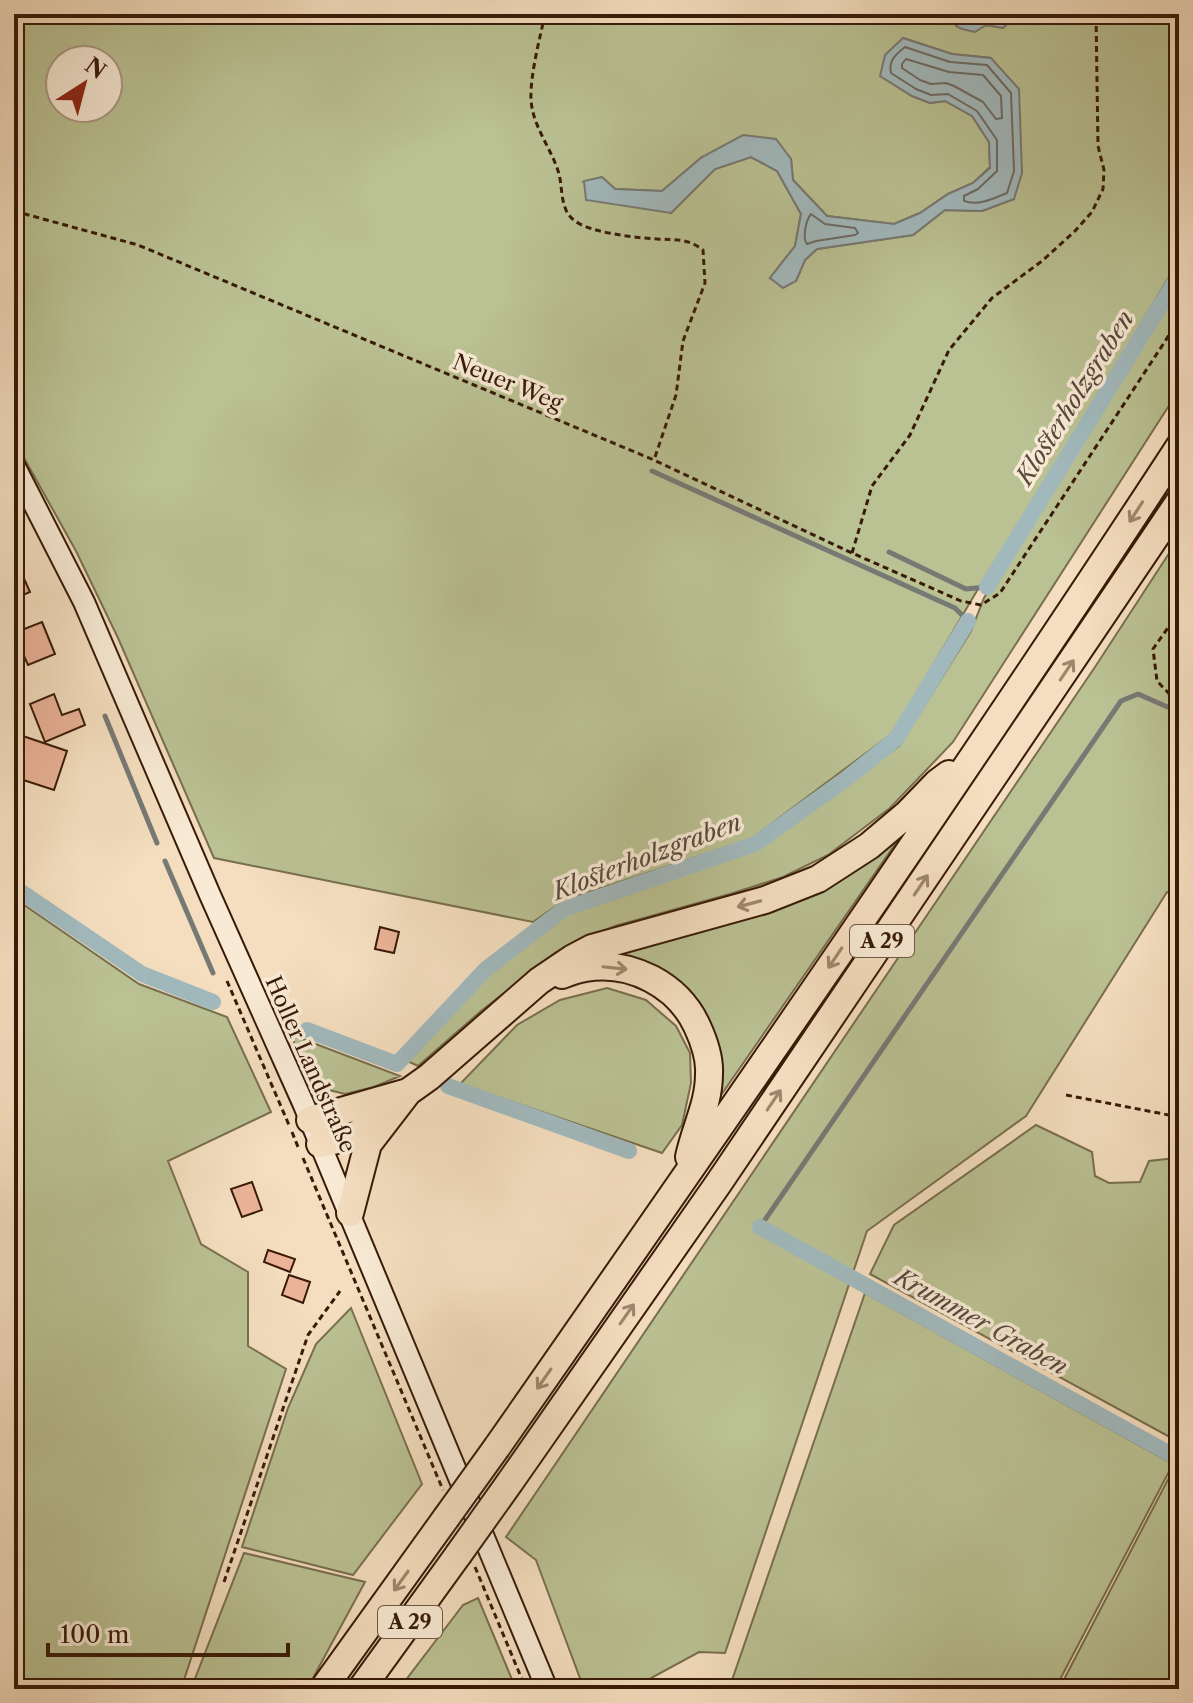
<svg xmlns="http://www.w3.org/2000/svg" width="1193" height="1703" font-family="'Libre Caslon Text',serif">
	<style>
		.green { fill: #bac193; stroke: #796e4e; stroke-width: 2; fill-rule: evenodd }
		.water { fill: #a1b9bd; stroke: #777975; stroke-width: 2 }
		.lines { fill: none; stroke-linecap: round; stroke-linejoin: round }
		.shore { stroke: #6c6a62; stroke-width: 2 }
		.stream { stroke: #777975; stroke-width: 5 }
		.canal { stroke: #a1b9bd; stroke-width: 16 }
		.building { fill: #ebb398; stroke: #381a08; stroke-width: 2 }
		.secondary-casing { stroke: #381a08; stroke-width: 24 }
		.motorway-casing { stroke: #381a08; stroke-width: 30 }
		.path { stroke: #381a08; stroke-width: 3; stroke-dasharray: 6 4; stroke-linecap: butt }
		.secondary { stroke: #f8ead5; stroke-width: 20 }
		.motorway { stroke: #f4debf; stroke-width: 26 }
		.motorway-bridge-casing { stroke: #381a08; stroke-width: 30; stroke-linecap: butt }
		.motorway-bridge { stroke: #f4debf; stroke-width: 26 }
		.oneway { stroke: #9f866d }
		.labels { text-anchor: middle; stroke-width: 7; stroke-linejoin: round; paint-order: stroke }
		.shield { fill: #f8ead5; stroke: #725846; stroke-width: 2 }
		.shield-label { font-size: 20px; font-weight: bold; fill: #381a08 }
		.street-label { font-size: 22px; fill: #381a08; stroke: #f8ead5 }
		.water-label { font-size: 24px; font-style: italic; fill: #584a3e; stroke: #f8ead5 }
	</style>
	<rect width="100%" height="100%" fill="#f4debf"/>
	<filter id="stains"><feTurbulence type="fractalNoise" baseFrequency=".0025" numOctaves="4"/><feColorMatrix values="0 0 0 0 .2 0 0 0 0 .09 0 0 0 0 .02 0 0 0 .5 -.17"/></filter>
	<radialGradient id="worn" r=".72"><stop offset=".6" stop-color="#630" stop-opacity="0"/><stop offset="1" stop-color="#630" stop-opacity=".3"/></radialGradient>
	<path class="green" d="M14,14H954L956,26L986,25L1003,28L1017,14H1179V260L1109,378L978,589L893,733L751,839L565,900L533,922L214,858L118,638L76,551L14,440ZM903,38L952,54L991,58L1014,199L982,211L945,210L913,235L817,249L805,260L796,281L770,278L795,246L801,214L777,171L751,157L715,169L671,213L584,182L602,177L615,189L662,191L702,157L775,139L791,159L793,180L827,216L894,224L920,213L948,194L973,183L990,167L989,142L972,116L945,101L930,103L912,96L881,76ZM60,60H108V108H60Z
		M1179,284V390L953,742L890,808L828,855L783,877L730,894L615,926L555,953L481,1011L418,1066L405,1060L489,973L569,913L760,848L899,746L971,631L984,598Z
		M1179,538V898L1167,892L1026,1116L867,1231L725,1653L699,1652L631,1689H584L536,1560L506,1537L1095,667Z
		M907,827L719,1098L702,1013L597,959L689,927Z
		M14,898L139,984L227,1017L271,1112L168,1161L201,1244L248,1272V1346L286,1369L181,1689H14Z
		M607,988L646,1000L676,1026L690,1053L691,1083L682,1125L662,1153L460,1084L517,1025L560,1000Z
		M292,1035L400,1076L374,1087L345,1094L321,1088L300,1063Z
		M1036,1125L1092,1152L1095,1176L1109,1183L1140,1182L1149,1161L1175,1158L1179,1163V1442L870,1274L894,1225Z
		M865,1293L1173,1464L1055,1689H729Z
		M351,1308L422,1484L353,1575L242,1547L288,1408L316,1344Z
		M1175,1466L1179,1468V1689H1059Z
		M244,1553L365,1582L307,1689H191Z
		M478,1598L516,1689H399L463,1605Z"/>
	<path class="water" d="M954,14H1017L1003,28L986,25L975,32L962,29L956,26Z
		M903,38L952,54L991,58L1019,89L1022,173L1014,199L982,211L945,210L913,235L817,249L805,260L796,281L783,288L770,278L795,246L801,214L777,171L751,157L715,169L671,213L586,200L584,181L602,177L615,189L662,191L702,157L743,135L776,139L791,159L793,180L827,216L894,224L920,213L948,194L973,183L990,168L989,142L972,116L945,101L930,103L912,96L880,76L885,55Z"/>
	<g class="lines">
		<path class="shore" d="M905,47L950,62L987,65L1011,93L1014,171L1007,193C992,199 979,206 964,201V196L978,189L997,171V140L977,111L948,94L931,95L916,89L891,73C888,61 896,54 905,47Z
			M906,59L949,72L983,75L1001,96L1002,118L996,119L983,102L954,86L946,83L931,84L920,80L902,68V64Z
			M811,214L825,224L855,228L858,233L855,235L816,241L807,244C802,238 806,220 811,214Z"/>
		<path class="stream" d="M652,471L955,608L968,621
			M889,552L966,589L987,587
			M105,716L157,843
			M165,861L213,973
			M760,1227L1121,701L1138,694L1179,712"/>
		<path class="canal" d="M987,587L1179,275
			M14,887L142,974L213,1002
			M307,1030L397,1064L486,969L564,909L755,844L846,779L896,739L968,621
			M448,1086L629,1151
			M760,1227L1179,1459"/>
	</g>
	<path class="building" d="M14,556L30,592L14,599Z
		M42,622L55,654L28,665L24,656L14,660V633Z
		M54,694L62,715L79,709L85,725L45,742L30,704Z
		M14,733L67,751L54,790L14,777Z
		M380,927L399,932L394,953L375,949Z
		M252,1182L262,1210L242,1217L231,1189Z
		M268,1250L295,1259L290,1272L264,1262Z
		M289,1275L310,1282L303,1303L282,1295Z"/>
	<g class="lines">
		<g class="secondary-casing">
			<path id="secondary" d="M14,465L84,602L210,895L303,1103L547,1689"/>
		</g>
		<g class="motorway-casing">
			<path id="motorway" d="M562,975C569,972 577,969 585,968C631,960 678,985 697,1026C704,1041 710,1058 709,1074C709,1104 695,1128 689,1157
				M310,1120L408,1092
				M320,1144L353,1136L384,1120
				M350,1213L368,1144L408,1092L429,1077L539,981L573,958L592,948L765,900L818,879L869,846L907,814L937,783L949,774
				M497,1447C728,1116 958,785 1179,447
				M510,1482L718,1184L1179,502
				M323,1689L446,1518
				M361,1689L458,1555"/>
		</g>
		<path class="path" d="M545,14C540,38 530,75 531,99C532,126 552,149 559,174C562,186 561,199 566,210C571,222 585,227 596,230C615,235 638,238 657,239C676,240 687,238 703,250L705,283L683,341L676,395L654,460
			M14,211L138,245L654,460L852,553L961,601L981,605L1000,593L1179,320
			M852,553L872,486L910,435L949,350L992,298L1042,261L1075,231L1092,212L1103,189L1104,170L1098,146L1096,14
			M1179,612L1153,649L1157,681L1179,704
			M227,981L289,1125
			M1066,1095L1179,1117
			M292,1132L298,1147
			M303,1158L443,1490
			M475,1567L526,1689
			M224,1582L308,1335L340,1291"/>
		<use href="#secondary" class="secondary"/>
		<use href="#motorway" class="motorway"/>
		<g class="motorway-bridge-casing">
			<path id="motorway-bridge" d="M446,1518L497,1447
				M458,1555L510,1482"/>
		</g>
		<use href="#motorway-bridge" class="motorway-bridge"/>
	</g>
	<defs><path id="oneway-shaft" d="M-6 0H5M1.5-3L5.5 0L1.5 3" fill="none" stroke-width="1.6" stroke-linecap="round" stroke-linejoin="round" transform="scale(2)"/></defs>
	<g class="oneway">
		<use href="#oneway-shaft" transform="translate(1136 512) rotate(123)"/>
		<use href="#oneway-shaft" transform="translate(1067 670) rotate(-56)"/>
		<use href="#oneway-shaft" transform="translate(921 885) rotate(-56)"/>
		<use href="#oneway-shaft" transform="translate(749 904) rotate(165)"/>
		<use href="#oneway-shaft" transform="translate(835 958) rotate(124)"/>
		<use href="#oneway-shaft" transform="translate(615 968) rotate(6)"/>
		<use href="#oneway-shaft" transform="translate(774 1100) rotate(-56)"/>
		<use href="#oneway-shaft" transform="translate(627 1314) rotate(-55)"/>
		<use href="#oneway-shaft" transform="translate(544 1379) rotate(125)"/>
		<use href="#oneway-shaft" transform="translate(401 1581) rotate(126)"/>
	</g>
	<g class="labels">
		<g class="shield">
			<rect x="850" y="925" width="64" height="32" rx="6"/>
			<rect x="378" y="1606" width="64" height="32" rx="6"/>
		</g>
		<g class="shield-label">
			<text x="882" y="948">A 29</text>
			<text x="410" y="1629">A 29</text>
		</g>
		<g class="street-label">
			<text transform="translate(508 382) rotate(22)" y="8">Neuer Weg</text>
			<text transform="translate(311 1064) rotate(66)" y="8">Holler Landstraße</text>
		</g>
		<g class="water-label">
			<text transform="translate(1075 398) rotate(-58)" y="8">Klosterholzgraben</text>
			<text transform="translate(647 857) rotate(-21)" y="8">Klosterholzgraben</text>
			<text transform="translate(981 1322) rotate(29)" y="8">Krummer Graben</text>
		</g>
	</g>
	<rect width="1193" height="1703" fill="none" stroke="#f4debf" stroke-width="48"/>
	<rect x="16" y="16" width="1161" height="1671" fill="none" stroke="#381a08" stroke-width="4"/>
	<rect x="24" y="24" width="1145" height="1655" fill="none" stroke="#381a08" stroke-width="2"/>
	<g transform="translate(84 84) rotate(36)"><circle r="38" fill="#f8ead5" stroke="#ab9783" stroke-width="2"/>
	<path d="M0-6L14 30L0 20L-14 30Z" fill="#8f2418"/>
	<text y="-12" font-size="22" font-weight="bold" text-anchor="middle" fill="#381a08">N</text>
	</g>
	<path d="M48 1643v12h240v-12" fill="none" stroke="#381a08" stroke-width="4"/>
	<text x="60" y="1643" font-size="24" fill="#381a08" stroke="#f8ead5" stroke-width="6" paint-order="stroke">100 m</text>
	<rect width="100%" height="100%" filter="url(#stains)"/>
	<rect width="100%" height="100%" fill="url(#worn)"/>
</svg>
